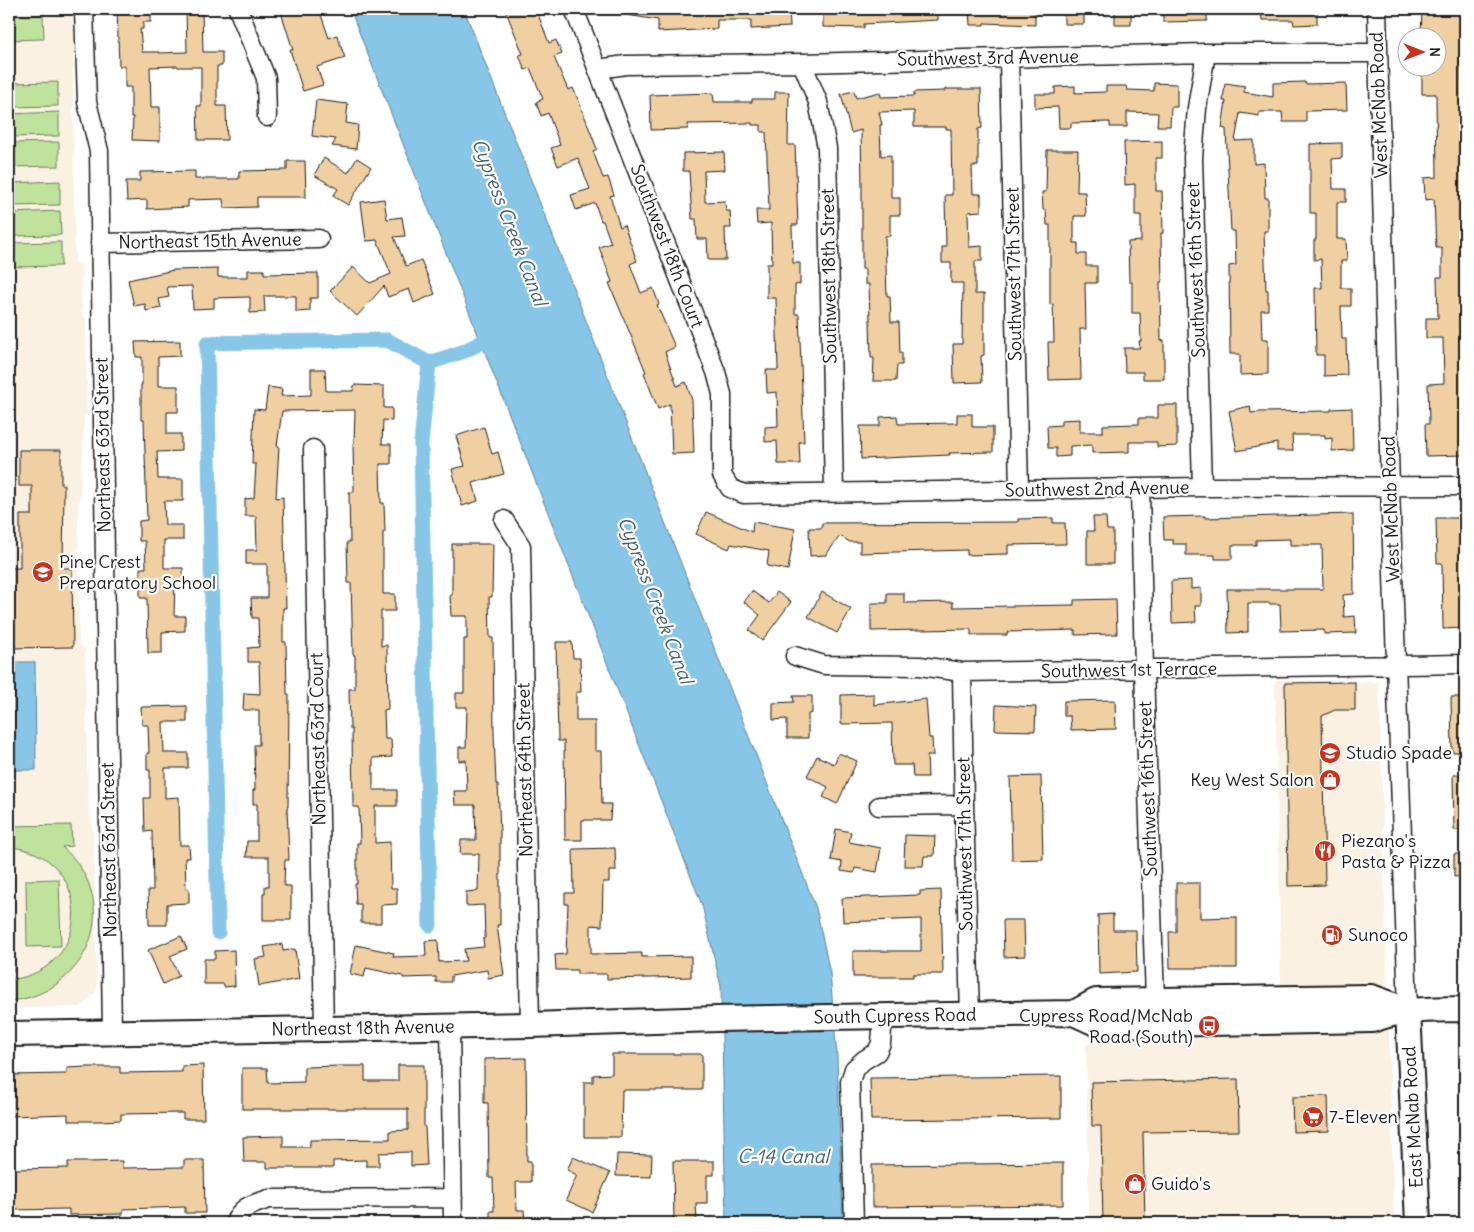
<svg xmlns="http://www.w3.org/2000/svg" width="1474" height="1232" font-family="Delius,sans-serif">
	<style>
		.built { fill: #faf1e3 }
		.green { fill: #bfe29c; stroke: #6e7f5c }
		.water { fill: #87c6e7; stroke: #5c8296 }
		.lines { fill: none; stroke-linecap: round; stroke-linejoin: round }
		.canal { stroke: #87c6e7; stroke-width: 15 }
		.building { fill: #f0d0a2; stroke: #1c1c1c }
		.street-casing { stroke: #1c1c1c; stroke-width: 21 }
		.secondary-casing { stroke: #1c1c1c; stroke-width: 28 }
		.street { stroke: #fff; stroke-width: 18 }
		.secondary { stroke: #fff; stroke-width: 24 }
		.labels { text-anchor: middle; stroke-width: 4.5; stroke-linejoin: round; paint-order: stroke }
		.street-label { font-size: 18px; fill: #1c1c1c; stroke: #fff }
		.poi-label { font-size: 18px; fill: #1c1c1c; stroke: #fff; text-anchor: start }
		.water-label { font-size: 19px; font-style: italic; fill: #47606d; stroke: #fff }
	</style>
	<rect width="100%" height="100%" fill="#fff"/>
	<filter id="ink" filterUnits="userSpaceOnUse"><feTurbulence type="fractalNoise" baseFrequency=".02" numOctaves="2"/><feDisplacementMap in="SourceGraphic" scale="10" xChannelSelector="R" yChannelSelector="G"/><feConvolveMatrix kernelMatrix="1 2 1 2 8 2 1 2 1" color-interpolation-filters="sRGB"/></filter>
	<g filter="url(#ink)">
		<path class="built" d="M9,9H72L74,38L73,76L75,264H81L82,317H86L87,416L84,417L83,461L81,466L80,499L78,500L79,645L85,648L88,805L93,832L97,987V990L81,1007L9,1008Z
			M1275,680L1379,682L1394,1223H1089L1086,1044L1282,1034Z"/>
		<path class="green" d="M43,15L44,39L9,40V16Z
			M58,82V106L9,107V83Z
			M59,112V136L9,137V114Z
			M59,142V166L9,167V143Z
			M60,181V205L9,206V183Z
			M60,211L61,235L9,236V213Z
			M61,242V266L10,267L9,243Z
			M71,825L72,846L62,847C69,853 75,859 80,867C118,925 76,996 9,1001V980C98,970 92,852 9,847V826Z
			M9,856H12L14,971H9Z
			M59,879L61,946L27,947L26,880Z"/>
		<path class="water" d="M350,9H464L816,908L830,973L837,1056L843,1223H726L721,987L702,905Z
			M9,662H35L36,770H9Z"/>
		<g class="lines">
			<path class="canal" d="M429,363L421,444L430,925
				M218,932L207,343L387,340L429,363L462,352L499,334"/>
		</g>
		<path class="building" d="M117,9H151V22H143V29H140L142,52H159V53L187,52L186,9H202L203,52H222V66H217V106H226L227,140H198L197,106H201V67H178V66L150,67L151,107H160V141L132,140L133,117H131V87H125V66H119Z
			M280,9H319L329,38L337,35L345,58L317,67L323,85L303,91L290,50H293Z
			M505,9H536L549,43L556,40L562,54L554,57L568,90L573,88L580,104L597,149L593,151L603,178L608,177L614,195L610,196L620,227L624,225L637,261L630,264L641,293L653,288L659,304L657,305L675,347L665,352L677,386L686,382L692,400L694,453L672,454L670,404L658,409L644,373L646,372L609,283L612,282L599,247L611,243L603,221H601L595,203L576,210L571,195L590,189L578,158L558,166L551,148L560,145L548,113L541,116L536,102L543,99L530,68L525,70L519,55L523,54Z
			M628,9H789L790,27L751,29V20H717V29L658,32V20L627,15Z
			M823,9H938V20L864,24V28L823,27Z
			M969,9H1035V25L984,23V25H970Z
			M1064,9H1084V24H1064Z
			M1115,9H1131V25H1115Z
			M1163,9H1207V21L1163,22Z
			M1261,9H1317V24L1294,25L1293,20H1262Z
			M1422,9H1460L1465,218V306H1464L1465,455L1426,456L1425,424H1429L1428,384L1444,383L1443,338H1426V318H1438L1437,277H1442V248H1436L1434,199L1425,200L1424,178L1437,177L1436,94H1422V72H1436V38H1421Z
			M1305,82V84L1346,83L1347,110L1306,111V122H1283L1282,112H1259V116L1240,113L1235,141L1254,140V164L1264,163L1265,198H1268V231H1264L1266,290H1268V310H1261L1262,339H1268V374L1240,375V354H1230L1229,266L1236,265L1235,231H1231L1226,129L1222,128L1226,101H1223L1225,83L1245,86L1244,92L1273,97V83Z
			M1154,83L1177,84V107H1171L1170,126H1157L1158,113L1127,112V127H1110V122L1071,123V128H1059L1058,107L1035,108V94H1055V87L1075,86V93L1106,92V86H1126L1127,90L1154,91Z
			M945,89H981L982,128L978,129V166H972L973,194H981V211L968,212L969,247L982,246V261H975V294H984V355L981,356L982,382L954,383L953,344H962L963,283H951V263H942V247H946L945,195H952L951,129H946V127H914V111L879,112L882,125H880L881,156L891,155V198H900V215H890V236H885L887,296H890L891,322H899L900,353H902V365H897L896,381H873L874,358H871L869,284H865V269H862V186L861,130L851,133L841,94L854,91L856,98L880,92L881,97L914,96V92L945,91Z
			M775,92H789L788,145H795L798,225H792L793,263H800V284L795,285V314H799L804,442H799L800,464H778L777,441L765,442V427L778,426L777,392L767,393L766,370H778L776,298H767V264H772L771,223L757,224L756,210H769L766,132H761V125H752V123L688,124V129L651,130L650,95L713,93L714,102H752V99H775Z
			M316,100L348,104L346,123L358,125L356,149L332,146L336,139L312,136Z
			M1162,141V158H1156V191H1162L1163,233H1161L1162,282H1160L1161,341L1164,340V379H1143V372H1125L1124,348H1140L1139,341H1141L1140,313H1132V282H1129L1128,242L1141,241V215H1135V184L1125,185L1124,142Z
			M1342,143V158L1332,159L1333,189H1346V202H1337V239H1346L1347,261H1341V288H1351V306H1341L1342,339H1346L1347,375L1324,376V355H1316L1315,288H1322L1321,259L1314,260V240H1316V213H1310V144Z
			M1047,150H1078L1077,192H1085L1086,216H1074V243H1078V254H1086V266H1097V283H1085L1086,329H1080L1081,379L1049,380L1048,342H1054L1053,304L1050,305V225H1047L1046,210H1043L1042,192H1046Z
			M724,152L725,170L704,171L705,202L725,201L726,211H730L731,228H725L726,260H708L707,239H697L696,219H692L689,171H683V153Z
			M324,158L348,173L357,158L371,167L348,205L333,196L338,189L314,175Z
			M287,161H305L306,197H257V207L224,208L223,199L188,200V207L147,209V200L127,201L126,181H140V172L195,171V179H239V171L287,170Z
			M384,199L387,219L402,217L405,236L394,237L406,266L421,260L435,294L414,303L409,289L388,297L384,286L357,316L330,291L353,267L370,283L391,274L377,240L366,241L361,202Z
			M218,269V277H248V270H264V274L318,273V298H310V311L296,312V296H264L265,312L250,313V297L214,298V308L193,309L192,286L167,287L169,297L159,299L161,308L146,311L145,304L134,306L128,280L174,270Z
			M180,341V356L158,357V386H178V412H167V434H181V451L157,452L158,479H183V501H164L165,525H183V540H164V568H183V581H175L174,616H185V631L162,632V653H148L147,598H140V568H146L145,541H139V521L147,520L144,420H141V385H142V357H136L135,342Z
			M311,369H325L326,391H353L354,385L384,386V408H392V421L383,420L382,444H391V464H380L381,503H384L385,532H383V594H395V611H381V646L387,645L388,709L384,710L385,739H391L392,757L373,758V790H397V806H375V843L390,842L391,888H397V904L381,905V923H361V904H356L355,884H357V843H360L359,807H353L352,729H350L349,689H355V655H353L351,583H348L347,542H350L349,492H354L353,444H354L355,410L282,411L277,446H279L276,498L283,497L286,608H283V642H286L287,694H289L288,807H287L289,860H285L284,886H291V920H263V893H265V886H269V857H246L247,841H257V804H253V790H255L254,745H259V710H243L244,693L260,694L259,662H248V648L259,647L258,618H252L251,598H267V564H246V550H257L256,516H245V499L254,498L256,464H252L254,409L265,410L268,387L282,389L281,396L311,395Z
			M1158,405H1177V446L1157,447V442H1129V452L1092,453V445L1070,446V456L1056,457V448H1048L1047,426L1061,425V420L1080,419V432H1103V425L1139,424V418H1158Z
			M1250,406L1251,413L1259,412L1331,411V409L1352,408L1353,450L1332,451V438L1325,439V435H1292L1293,451H1277V443L1237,451L1229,411Z
			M957,414H972V427H993V452L949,453L950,455L861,459L860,426H880V417L897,416L898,424L957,423Z
			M484,427L492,454L498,452L504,474L473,483L478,501L462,506L452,469L465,466L456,436Z
			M19,450H61V485H64L63,568H72L73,647L9,648V568H20V515H32V486H19Z
			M706,512L752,532L753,522L795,529L788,570L767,566L769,551L731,544L729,549L696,534Z
			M1353,514L1354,594L1343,595L1344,617L1355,616L1356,633L1324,634V630L1281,631L1280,604H1270V603H1248V632L1228,633L1227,589H1323L1322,545H1290V539L1256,540V545H1232V559H1215V555H1186V544H1173V540H1164L1163,517L1205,516V518Z
			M1093,517H1106L1107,530H1113V564H1087V531H1094Z
			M1053,518V523H1065L1066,544L1008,545V554L967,555V550L860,553V542H850L840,536L826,555L810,556L809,528H822V523L1018,522V519Z
			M1436,518H1463L1464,628L1443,629L1442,563H1437Z
			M452,544H493L492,597H489L490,638H493L494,735L496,784H498L500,833V925H497L504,975L488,978L487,970L451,976V982H436V977L403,978V976L366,968L364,977L350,974L356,945L394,953L393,957L426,956L425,941L438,940L439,962L466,961L464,949L484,947L483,939L485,938L484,905L466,906V892L478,891L479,854H460L461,840H476L475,805H455L454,791H467L466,760L459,761V747H466L467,707H456V693H464V639H467V616H451L450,595H452Z
			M1191,580V589L1201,588V606H1195L1196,622L1172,623L1171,581Z
			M752,591L769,603L777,592L791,602L762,641L749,630L760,615L744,602Z
			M822,592L851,609L837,633L808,617Z
			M887,593H904V603L953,602V607L1074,605V600L1116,599L1117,634L1075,635V630L1007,632V635H971V629L871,631V603H887Z
			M556,642H572L573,658H580L581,692H576V721H595V751H601L602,804H611L610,820H582V840H565L564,741H558Z
			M1355,682V710H1335L1322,716L1325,885L1288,886L1285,683Z
			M874,694V705L926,699L929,738H932L933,756H927L928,777H913L912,765H893L892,723L841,724V695Z
			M793,696H812V713L808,714V738H787V719L773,720V703L794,702Z
			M1451,697H1465V752H1452Z
			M1115,700L1116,729L1071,730L1070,716H1064V701Z
			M996,705L1036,707L1035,731L995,730Z
			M187,706V722H163L164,753H188V768H165V798L179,797L180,845H189L190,858H185L186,889H189V903L167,904V925H149L148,890H153L152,831L145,832L144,798H150V770H147V753H149L148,725H142L141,707Z
			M839,753L857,761L837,804L823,797L828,787L807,776L817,756L834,764Z
			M1453,775H1465V830H1454Z
			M1041,776L1043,859L1012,860L1010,777Z
			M836,829L851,832L849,842L881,848L877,872L855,868L854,873L841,871L842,862L831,860Z
			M905,835L935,836L934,856H924L923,866H904Z
			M615,848L616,871H609V882H603L602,926L591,925V954L642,953V957L691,956V977L607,979V974H577V970H556L555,955L566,954L568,904H565V893H574L573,849Z
			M1454,854H1465V876L1454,877Z
			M1176,883H1200V918L1237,917V968H1170L1169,932H1176Z
			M941,890L943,974H913V977H853V951H921V919L843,922L842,898L920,895V891Z
			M1113,914V930H1136L1137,972L1099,974L1098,915Z
			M1003,920H1024L1025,956L1004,957Z
			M181,936L187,949L170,956L179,976L163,984L148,950Z
			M282,944L283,951L295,949L299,979L259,986L255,959L266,957L264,947Z
			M234,950L235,986L224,987V984H204V959H215V951Z
			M612,1054H702V1090H622L621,1137H584V1082H593V1075L612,1074Z
			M526,1058L527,1161H531V1182H516L517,1210H524L525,1223H490V1211H494L493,1178H489L488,1103H484V1059Z
			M203,1065L204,1119H183V1113L121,1114V1120L101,1121H68V1114L9,1116V1075L67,1074V1068L87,1067H120V1073L182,1072V1066Z
			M398,1065H424V1127H425L427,1165L411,1166V1152L379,1153V1166H366V1160L333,1161V1168H267V1162H244L243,1137L283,1136V1147H310V1140L390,1139V1131L408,1130V1109H242V1068H267L268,1083L304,1082V1067L340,1066H365V1081H398Z
			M1061,1076V1118L871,1120L870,1078Z
			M1238,1079L1239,1131L1143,1132L1145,1223H1103L1101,1126H1092L1091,1082Z
			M1328,1096L1329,1131L1293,1132L1292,1097Z
			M617,1154L652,1155L651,1177L616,1176Z
			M573,1157L610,1173L592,1212L566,1200L577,1175L567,1170Z
			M184,1160H204L205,1213H185V1207L123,1209V1214L69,1215V1209L9,1210V1169L68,1168V1162H89L122,1161V1168L184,1167Z
			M673,1161H714V1175H707V1203H696L697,1223H674Z
			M1063,1163V1205L872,1207V1165Z"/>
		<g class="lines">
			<g class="street-casing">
				<path id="street" d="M84,9L87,102L99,151L112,1032
					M238,9L266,78L267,117
					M574,9L716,372L722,394V475L730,488L744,494L1202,487L1465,486
					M1377,9L1390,487L1408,1010
					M1009,58L1019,490
					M802,63L818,102L827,148L834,493
					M598,69L626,65L802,63L1206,53H1378
					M100,243L319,239
					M313,449L324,1029
					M1202,487L1193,158L1197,108L1206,53
					M1140,488L1144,670L1155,1000
					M504,520L521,546L530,1025
					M795,656L824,665L920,666L962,672L1465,664
					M962,672L964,805L970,1015
					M879,806L964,805
					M450,1027L453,1223
					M235,1223C240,1206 254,1204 269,1199L453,1198
					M854,1223L850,1082L854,1069L864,1060L877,1052L881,1043L883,1016"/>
			</g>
			<g class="secondary-casing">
				<path id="secondary" d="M1408,1010L1418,1223
					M1074,1013L1096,1001L1371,997L1408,1010
					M9,1034L324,1029L530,1025L717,1019L1074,1013L1100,1025L1372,1020C1404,1008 1432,1010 1465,1009"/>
			</g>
			<use href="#street" class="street"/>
			<use href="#secondary" class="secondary"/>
		</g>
	</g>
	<defs>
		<g id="school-disc" transform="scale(1.125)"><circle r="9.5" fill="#c8321e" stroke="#fff"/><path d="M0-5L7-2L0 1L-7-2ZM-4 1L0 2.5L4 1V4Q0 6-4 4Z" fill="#fff"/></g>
		<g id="shop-disc" transform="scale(1.125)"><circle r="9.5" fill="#c8321e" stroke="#fff"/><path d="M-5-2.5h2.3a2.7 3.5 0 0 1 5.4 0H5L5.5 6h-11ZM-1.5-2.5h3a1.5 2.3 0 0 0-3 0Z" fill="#fff"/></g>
		<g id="restaurant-disc" transform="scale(1.125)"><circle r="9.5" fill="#c8321e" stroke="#fff"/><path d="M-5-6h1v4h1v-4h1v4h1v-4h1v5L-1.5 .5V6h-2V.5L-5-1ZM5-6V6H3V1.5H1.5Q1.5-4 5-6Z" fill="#fff"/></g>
		<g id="fuel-disc" transform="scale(1.125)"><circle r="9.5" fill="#c8321e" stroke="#fff"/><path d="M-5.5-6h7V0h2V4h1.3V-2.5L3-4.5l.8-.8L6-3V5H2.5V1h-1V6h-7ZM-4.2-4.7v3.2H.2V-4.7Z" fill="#fff"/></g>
		<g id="bus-disc" transform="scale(1.125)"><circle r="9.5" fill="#c8321e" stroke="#fff"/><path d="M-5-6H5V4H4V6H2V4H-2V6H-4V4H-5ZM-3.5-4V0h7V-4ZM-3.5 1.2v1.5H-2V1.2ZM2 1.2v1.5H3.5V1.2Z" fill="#fff"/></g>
		<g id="supermarket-disc" transform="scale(1.125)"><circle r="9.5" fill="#c8321e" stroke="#fff"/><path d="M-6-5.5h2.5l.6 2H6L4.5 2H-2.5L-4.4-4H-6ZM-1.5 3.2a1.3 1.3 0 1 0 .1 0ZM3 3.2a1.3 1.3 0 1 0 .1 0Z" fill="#fff"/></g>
	</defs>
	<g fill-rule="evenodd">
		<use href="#school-disc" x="43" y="572"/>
		<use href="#school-disc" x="1330" y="753"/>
		<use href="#shop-disc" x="1330" y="780"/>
		<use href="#restaurant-disc" x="1325" y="851"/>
		<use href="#fuel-disc" x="1332" y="935"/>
		<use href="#bus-disc" x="1209" y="1026"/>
		<use href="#supermarket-disc" x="1313" y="1117"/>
		<use href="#shop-disc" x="1135" y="1184"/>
	</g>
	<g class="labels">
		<g class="street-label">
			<text transform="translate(988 58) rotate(-1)" y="6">Southwest 3rd Avenue</text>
			<text transform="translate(1379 105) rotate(-92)" y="6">West McNab Road</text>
			<text transform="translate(210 241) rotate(-1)" y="6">Northeast 15th Avenue</text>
			<text transform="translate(667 246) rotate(69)" y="6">Southwest 18th Court</text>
			<text transform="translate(1196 270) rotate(-92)" y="6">Southwest 16th Street</text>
			<text transform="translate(1014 274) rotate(-91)" y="6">Southwest 17th Street</text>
			<text transform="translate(829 276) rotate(-91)" y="6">Southwest 18th Street</text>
			<text transform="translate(103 445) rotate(-91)" y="6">Northeast 63rd Street</text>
			<text transform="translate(1097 489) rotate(-1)" y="6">Southwest 2nd Avenue</text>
			<text transform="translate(1391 509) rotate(-92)" y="6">West McNab Road</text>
			<text transform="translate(1129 670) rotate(-1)" y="6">Southwest 1st Terrace</text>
			<text transform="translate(318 739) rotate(-91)" y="6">Northeast 63rd Court</text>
			<text transform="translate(525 770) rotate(-91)" y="6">Northeast 64th Street</text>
			<text transform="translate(1148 789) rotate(-92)" y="6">Southwest 16th Street</text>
			<text transform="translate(965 844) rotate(-91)" y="6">Southwest 17th Street</text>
			<text transform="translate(109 850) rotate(-91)" y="6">Northeast 63rd Street</text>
			<text transform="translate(895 1016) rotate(-1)" y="6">South Cypress Road</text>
			<text transform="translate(363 1028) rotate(-1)" y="6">Northeast 18th Avenue</text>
			<text transform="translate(1413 1117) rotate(-93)" y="6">East McNab Road</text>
		</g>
		<g class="poi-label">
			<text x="59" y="568">Pine Crest<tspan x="59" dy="21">Preparatory School</tspan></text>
			<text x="1346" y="759">Studio Spade</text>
			<text x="1314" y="786" text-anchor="end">Key West Salon</text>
			<text x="1341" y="847">Piezano's<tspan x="1341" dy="21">Pasta &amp; Pizza</tspan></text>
			<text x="1348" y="941">Sunoco</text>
			<text x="1193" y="1022" text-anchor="end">Cypress Road/McNab<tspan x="1193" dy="21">Road (South)</tspan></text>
			<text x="1329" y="1123">7-Eleven</text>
			<text x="1151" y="1190">Guido's</text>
		</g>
		<g class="water-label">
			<text transform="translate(510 222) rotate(69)" y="7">Cypress Creek Canal</text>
			<text transform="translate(656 600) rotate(69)" y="7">Cypress Creek Canal</text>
			<text x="783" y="1163">C-14 Canal</text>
		</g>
	</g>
	<rect width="1474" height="1232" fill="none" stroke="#fff" stroke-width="30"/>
	<rect x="15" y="15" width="1444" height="1202" fill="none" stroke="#1c1c1c" stroke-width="2" filter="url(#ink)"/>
	<g transform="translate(1422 52) rotate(90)"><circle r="24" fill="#ffffff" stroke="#a4a4a4"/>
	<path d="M0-4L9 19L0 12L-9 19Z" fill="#c8321e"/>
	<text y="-8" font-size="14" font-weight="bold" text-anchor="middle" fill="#1c1c1c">N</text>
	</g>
</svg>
